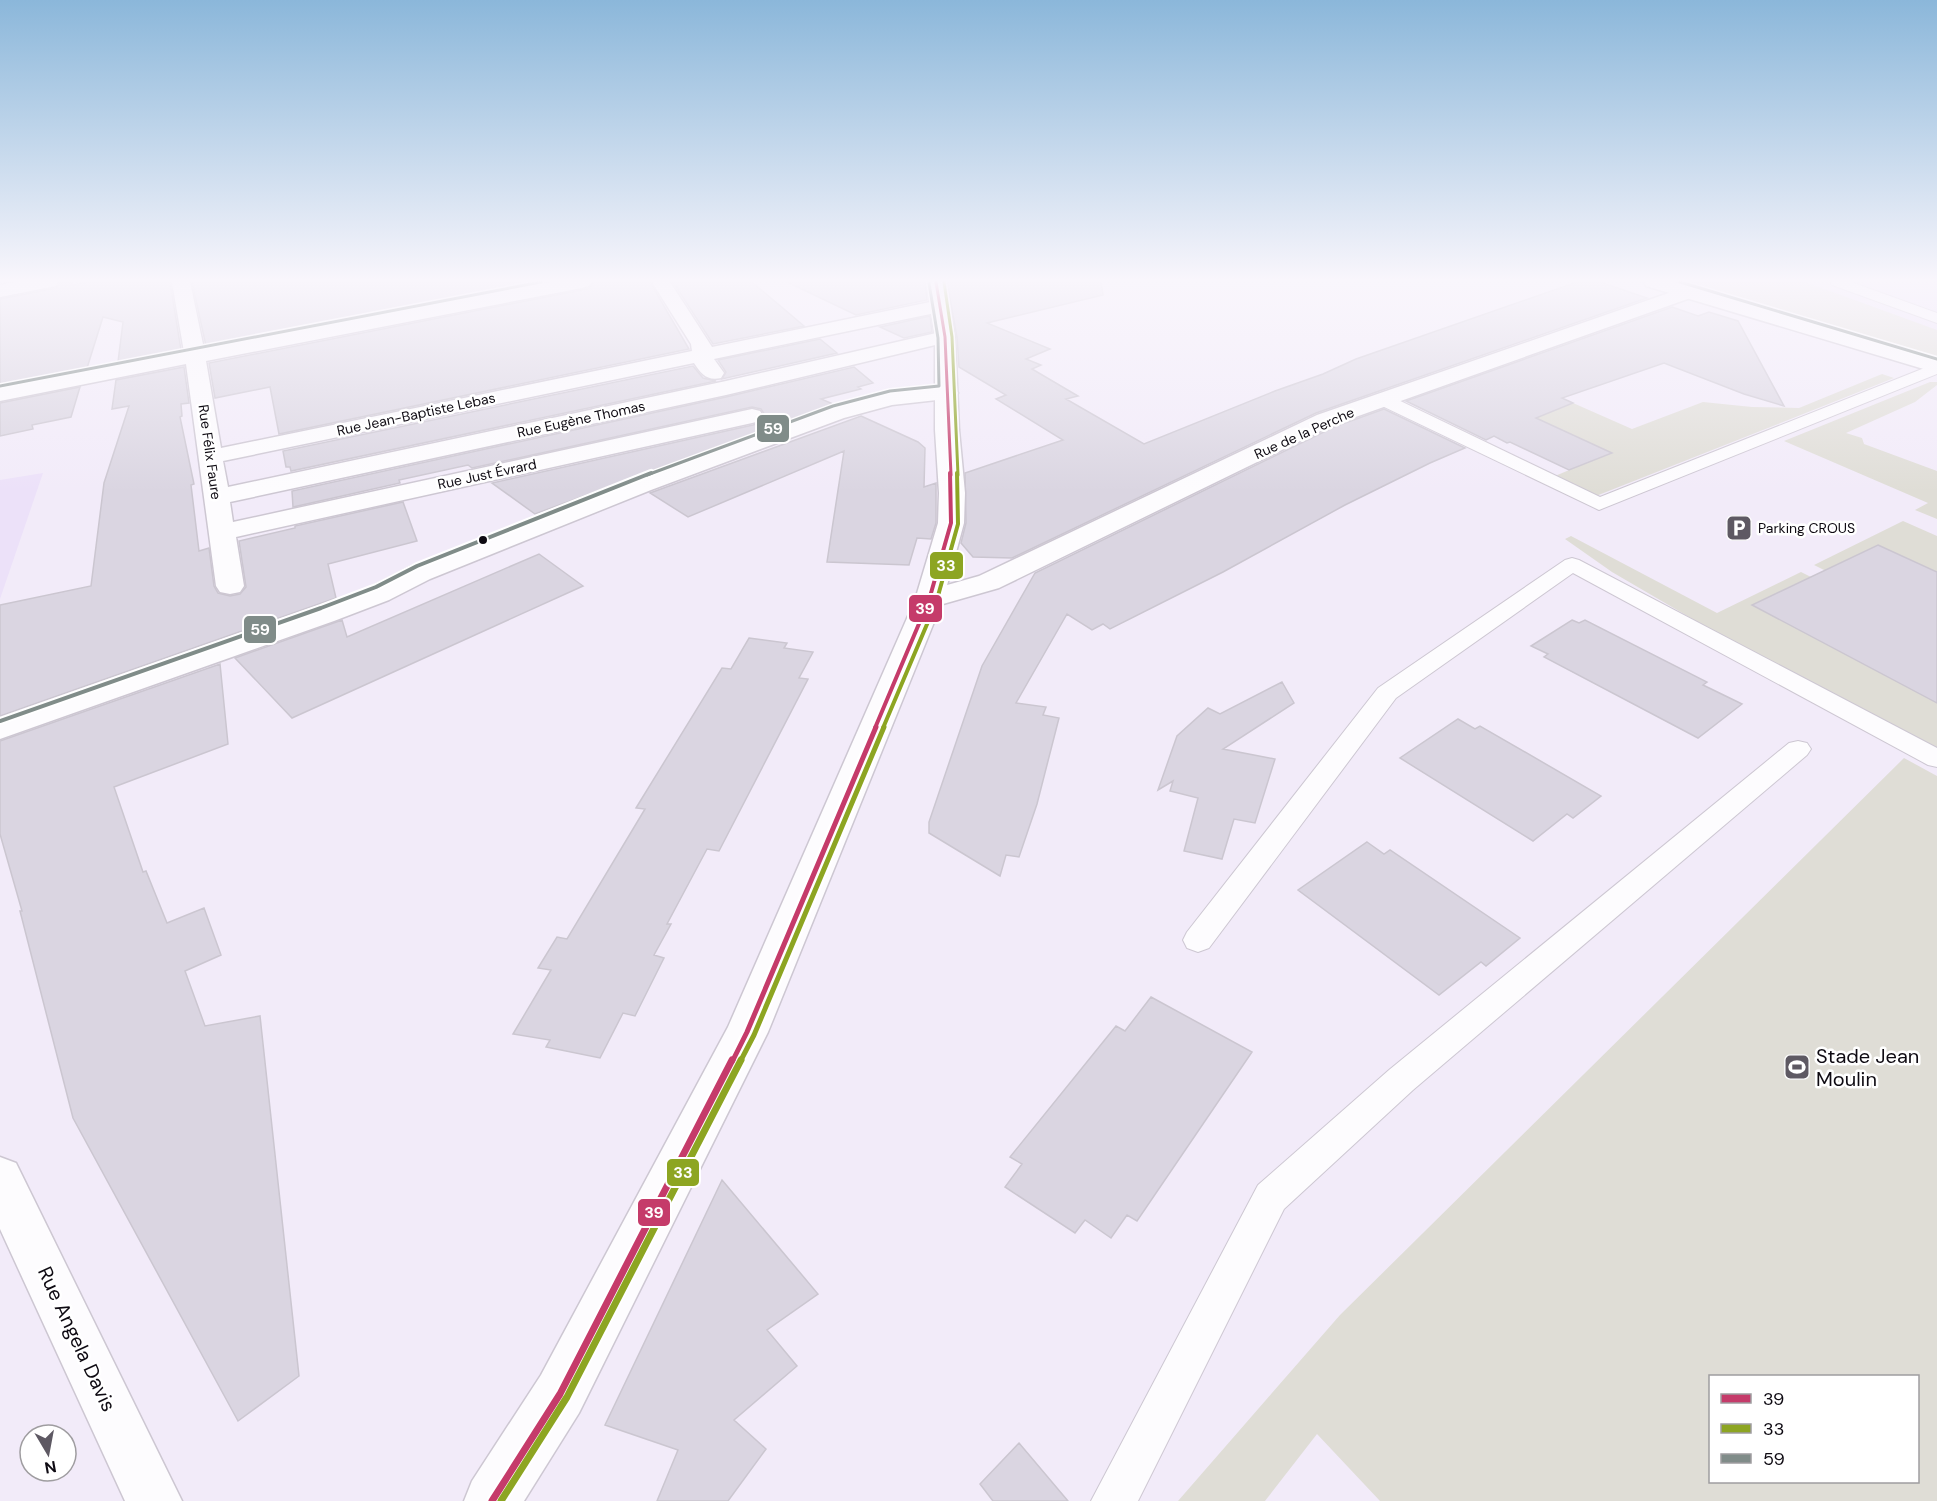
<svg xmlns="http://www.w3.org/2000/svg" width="1937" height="1501" font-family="'DM Sans',sans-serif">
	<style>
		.built { fill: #ece1f9 }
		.green { fill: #dfddd6; fill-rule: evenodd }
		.building { fill: #dad5e1; stroke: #cbc6d0; stroke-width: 1.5 }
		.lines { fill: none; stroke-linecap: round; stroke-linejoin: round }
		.lane-casing { stroke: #cdc7d2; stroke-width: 2 }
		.street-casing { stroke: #cdc7d2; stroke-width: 3 }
		.secondary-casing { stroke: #cdc7d2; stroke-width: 3 }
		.lane { fill: #fdfcfe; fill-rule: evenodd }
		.street { fill: #fdfcfe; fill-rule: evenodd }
		.secondary { fill: #fdfcfe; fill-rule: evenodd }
		.bus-1-far3-casing { stroke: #fff; stroke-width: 6 }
		.bus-1-far2-casing { stroke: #fff; stroke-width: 8 }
		.bus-1-far1-casing { stroke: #fff; stroke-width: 10 }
		.bus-1-casing { stroke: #fff; stroke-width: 11 }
		.bus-2-far3-casing { stroke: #fff; stroke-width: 6 }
		.bus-2-far2-casing { stroke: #fff; stroke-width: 8 }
		.bus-2-far1-casing { stroke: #fff; stroke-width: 10 }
		.bus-2-casing { stroke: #fff; stroke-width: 11 }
		.bus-3-far1-casing { stroke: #fff; stroke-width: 6 }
		.bus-3-casing { stroke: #fff; stroke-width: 8 }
		.bus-1-far3 { stroke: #c53b6a; stroke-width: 3 }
		.bus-1-far2 { stroke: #c53b6a; stroke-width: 4 }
		.bus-1-far1 { stroke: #c53b6a; stroke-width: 5 }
		.bus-1 { stroke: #c53b6a; stroke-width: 7 }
		.bus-2-far3 { stroke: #8da522; stroke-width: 3 }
		.bus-2-far2 { stroke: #8da522; stroke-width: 4 }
		.bus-2-far1 { stroke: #8da522; stroke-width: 5 }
		.bus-2 { stroke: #8da522; stroke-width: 7 }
		.bus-3-far1 { stroke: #808c89; stroke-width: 3 }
		.bus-3 { stroke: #808c89; stroke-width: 4 }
		.bus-dot { fill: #0e0a12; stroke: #fff; stroke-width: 2 }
		.labels { text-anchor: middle; stroke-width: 5; stroke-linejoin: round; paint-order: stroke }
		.far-street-label { font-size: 14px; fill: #0e0a12; stroke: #fff }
		.far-poi-label { font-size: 14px; fill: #0e0a12; stroke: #fff; text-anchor: start }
		.near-poi-label { font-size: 20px; fill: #0e0a12; stroke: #fff; text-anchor: start }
		.near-street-label { font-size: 20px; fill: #0e0a12; stroke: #fff }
		.line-badge { stroke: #fff; stroke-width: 2 }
		.badge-label { font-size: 16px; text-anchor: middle; font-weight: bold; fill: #fff }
	</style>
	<rect width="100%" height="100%" fill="#f2ebf9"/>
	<path class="built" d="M1677,282H1937V358Z
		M43,473L28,517L0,599V480Z"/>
	<path class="green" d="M1677,282H1805L1937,330V358Z
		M1882,374L1894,378L1596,496L1555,476L1610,453L1528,421L1573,403L1632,429L1703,402L1752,407L1799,408Z
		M1930,382H1937V385L1915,402L1846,433L1862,438L1864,444L1937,471V519L1915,510L1928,503L1784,441Z
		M1903,521L1937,536V572L1878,545L1840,563L1860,588L1814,565Z
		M1571,536L1717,613L1801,572L1847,595L1836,605L1795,584L1753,605L1937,693V751L1725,638L1612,572L1565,539Z
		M1904,758L1937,776V1501H1380L1317,1434L1265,1501H1178L1340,1315ZM1710,1376H1918V1482H1710Z"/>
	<path class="building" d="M60,282H72V285L88,282H170L181,350L118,362L123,322L103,317L87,368L0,385V299L56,288Z
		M192,282H539L206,346Z
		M593,282H650L689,349L279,434L270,387L215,398L209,363L582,290L590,288Z
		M673,282H752L804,326L713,344Z
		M787,282H925L927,300L856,315Z
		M947,282H1101L1103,295L987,323L1050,349L1026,359L1041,365L1032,369L1078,396L1066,399L1144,444L1275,391L1323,374L1356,359L1577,282H1600L1647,298L1316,413L1012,558L973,557L961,543L966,523L965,473L1063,440L996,399L1006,395L959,367L957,337Z
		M1672,307L1698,316L1709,312L1738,321L1784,406L1744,394L1664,363L1562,398L1573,403L1536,418L1612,453L1569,470L1510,442L1507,443L1494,436L1486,440L1406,401Z
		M930,316L932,332L904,338L880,327Z
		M820,339L837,353L722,379L726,372L718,360Z
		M693,366L703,378L716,381L291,471L290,467H286L283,451Z
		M184,367L189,403L181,404L182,416L180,417L194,484L191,485L199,551L209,548L214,586L218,593L230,596L240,594L246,587L239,541L295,528V526L403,502L417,541L328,564L336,598L0,716V605L91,586L104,483L129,406L112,409L116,380Z
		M854,367L873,383L858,387L861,389L821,399L833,404L535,514L492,483L753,425L762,422L765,415L761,409L752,407L472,468L468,465L399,480L400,483L293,507L292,491L726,397Z
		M80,387L71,417L32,425L33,429L0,436V403Z
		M1384,409L1465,448L1430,463L1345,505L1223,572L1110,629L1103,624L1092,630L1067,614L1016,703L1046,707L1043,715L1059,718L1037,804L1019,857L1006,855L1000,876L929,833V822L982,666L1035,573L1334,427Z
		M861,416L918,442L925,448L924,487L936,483V523L931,539L917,538L909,565L827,562L844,451L688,517L650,493Z
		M1878,545L1937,572V703L1752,605Z
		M539,554L583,586L292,718L235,658L342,620L347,637Z
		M1572,620L1579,623L1585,620L1707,682L1703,685L1742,704L1698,738L1544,657L1548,654L1531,646Z
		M749,638L787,643L784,648L813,652L799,678L808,679L719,851L707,849L667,924H671L654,955L664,958L635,1016L623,1013L600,1058L546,1047L550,1040L513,1034L551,970L538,968L557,937L567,939L645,809L636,808L722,668L731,669Z
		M220,664L228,744L114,787L143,872L146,871L167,923L204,908L221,955L185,971L205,1026L260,1016L299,1376L238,1421L73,1118L20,911H22L0,834V741Z
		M1282,682L1294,703L1223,749L1275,759L1255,823L1234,819L1222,859L1184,851L1198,798L1170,791L1173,781L1158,790L1177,736L1208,708L1220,714Z
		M1458,719L1475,729L1480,726L1601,796L1573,818L1567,814L1533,841L1400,758Z
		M1367,842L1384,854L1390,850L1520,938L1486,966L1481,962L1439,995L1298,890Z
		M1151,997L1252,1052L1137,1221L1127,1215L1111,1238L1085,1220L1075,1233L1005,1187L1022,1164L1010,1157L1116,1026L1125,1031Z
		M722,1180L818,1294L767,1330L797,1366L734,1420L766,1449L728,1501H657L678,1450L605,1425Z
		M1019,1443L1068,1501H993L980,1484Z"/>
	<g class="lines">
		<g class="lane-casing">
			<path id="lane" d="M1830,282H1851L1937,313V323L1832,285Z
				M1937,363V374L1599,510L1378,404L1375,400L1378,396H1390L1600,497Z
				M1572,558L1579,560L1937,748V767L1928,765L1573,573L1396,698L1209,948L1198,952L1187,948L1183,940L1187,932L1378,688L1565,560Z
				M1798,741L1807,743L1811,749L1807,755L1413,1090L1284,1209L1138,1501H1091L1258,1185L1389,1070L1789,743Z"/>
		</g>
		<g class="street-casing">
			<path id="street" d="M17,282H58L56,286L0,297V285Z
				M172,282H190L204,349L552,282H591L589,286L582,288L206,361L221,448L692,351L691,344L652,282H670L712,347L940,300L947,302L950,306L947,310L940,312L714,359L724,373L721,378C707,381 701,374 694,363L223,461L228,487L726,381L945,331L952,333L955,337L952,341L726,395L230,502L233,522L752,409L760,411L763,416L760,421L752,423L236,537L244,586L240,592L230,594L220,592L216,586L186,364L0,401V387L184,352Z
				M1689,286L1696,288L1698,292L1696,296L1333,425L999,588L929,608L919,605L915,599L919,593L979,576L1317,415Z
				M947,386L955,388L958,393L955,398L892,405L844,418L651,490L430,579L389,600L334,621L0,739V718L314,609L369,588L410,567L633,480L828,408L891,391Z
				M0,1157L16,1163L182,1501H125L0,1229Z"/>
		</g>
		<g class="secondary-casing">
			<path id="secondary" d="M927,282H945L955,337L959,430L965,493L964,523L943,600L768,1032L579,1413L524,1501H464L472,1481L541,1375L728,1027L915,600L938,523L939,493L935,430V337Z
				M1644,282H1673L1937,360V373L1646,286Z"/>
		</g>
		<use href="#lane" class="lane"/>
		<use href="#street" class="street"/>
		<use href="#secondary" class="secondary"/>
		<g class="bus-1-far3-casing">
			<path id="bus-1-far3" d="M936,282L945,337L951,475"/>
		</g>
		<g class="bus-1-far2-casing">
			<path id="bus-1-far2" d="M875,728L929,600L951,523L950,473"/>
		</g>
		<g class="bus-1-far1-casing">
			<path id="bus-1-far1" d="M732,1062L747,1032L876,727"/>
		</g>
		<g class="bus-1-casing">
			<path id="bus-1" d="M492,1501L560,1394L732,1060"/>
		</g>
		<g class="bus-2-far3-casing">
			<path id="bus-2-far3" d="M944,282L952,337L958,475"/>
		</g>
		<g class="bus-2-far2-casing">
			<path id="bus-2-far2" d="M883,728L936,603L958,524L957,473"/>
		</g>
		<g class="bus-2-far1-casing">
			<path id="bus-2-far1" d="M740,1062L754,1035L884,727"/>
		</g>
		<g class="bus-2-casing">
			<path id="bus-2" d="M501,1501L567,1397L741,1060"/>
		</g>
		<g class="bus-3-far1-casing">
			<path id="bus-3-far1" d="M1680,282L1937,359
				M0,386L541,282
				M647,475L833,406L890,391L939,386L938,338L929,283"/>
		</g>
		<g class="bus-3-casing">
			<path id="bus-3" d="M0,721L321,608L376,587L417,566L651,473"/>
		</g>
		<use href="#bus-1-far3" class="bus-1-far3"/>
		<use href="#bus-1-far2" class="bus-1-far2"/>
		<use href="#bus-1-far1" class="bus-1-far1"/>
		<use href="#bus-1" class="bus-1"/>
		<use href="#bus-2-far3" class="bus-2-far3"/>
		<use href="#bus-2-far2" class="bus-2-far2"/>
		<use href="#bus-2-far1" class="bus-2-far1"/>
		<use href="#bus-2" class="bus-2"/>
		<use href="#bus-3-far1" class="bus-3-far1"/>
		<use href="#bus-3" class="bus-3"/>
	</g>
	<linearGradient id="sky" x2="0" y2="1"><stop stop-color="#8bb7da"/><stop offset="0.57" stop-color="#f9f6fc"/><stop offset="1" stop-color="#f9f6fc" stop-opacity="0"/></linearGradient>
	<rect width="1937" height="492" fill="url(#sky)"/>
	<defs>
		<g id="parking-square" transform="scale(1.35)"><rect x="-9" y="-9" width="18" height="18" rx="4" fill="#5e5963" stroke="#fff"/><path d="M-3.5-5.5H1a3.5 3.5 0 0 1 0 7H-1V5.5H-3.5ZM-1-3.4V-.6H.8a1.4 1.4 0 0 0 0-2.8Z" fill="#fff"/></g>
		<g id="stadium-square" transform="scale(1.35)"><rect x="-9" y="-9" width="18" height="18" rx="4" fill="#5e5963" stroke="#fff"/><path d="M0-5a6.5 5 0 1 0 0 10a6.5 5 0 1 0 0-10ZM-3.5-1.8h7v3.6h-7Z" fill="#fff"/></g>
	</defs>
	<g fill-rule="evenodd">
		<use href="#parking-square" x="1739" y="528"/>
		<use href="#stadium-square" x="1797" y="1067"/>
	</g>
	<circle class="bus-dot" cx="483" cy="540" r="5"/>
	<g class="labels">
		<g class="far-street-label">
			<text transform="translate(416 414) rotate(-12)" y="5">Rue Jean-Baptiste Lebas</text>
			<text transform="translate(581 419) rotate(-12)" y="5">Rue Eugène Thomas</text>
			<text transform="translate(1304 433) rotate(-24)" y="5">Rue de la Perche</text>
			<text transform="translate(210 452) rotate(82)" y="5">Rue Félix Faure</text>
			<text transform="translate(487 474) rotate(-12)" y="5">Rue Just Évrard</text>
		</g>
		<g class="far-poi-label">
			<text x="1758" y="533">Parking CROUS</text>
		</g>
		<g class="near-poi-label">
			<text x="1816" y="1063">Stade Jean<tspan x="1816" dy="23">Moulin</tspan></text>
		</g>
		<g class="near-street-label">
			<text transform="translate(77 1339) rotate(65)" y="7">Rue Angela Davis</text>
		</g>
	</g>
	<g class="line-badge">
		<rect x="756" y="414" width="34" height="29" rx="6" fill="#808c89"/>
		<rect x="929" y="551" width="35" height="29" rx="6" fill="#8da522"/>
		<rect x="908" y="594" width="35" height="29" rx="6" fill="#c53b6a"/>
		<rect x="243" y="615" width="34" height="29" rx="6" fill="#808c89"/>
		<rect x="666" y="1158" width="34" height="29" rx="6" fill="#8da522"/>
		<rect x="637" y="1198" width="34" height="29" rx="6" fill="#c53b6a"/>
	</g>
	<g class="badge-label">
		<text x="773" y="434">59</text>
		<text x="946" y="571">33</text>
		<text x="925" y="614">39</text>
		<text x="260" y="635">59</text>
		<text x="683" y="1178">33</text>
		<text x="654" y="1218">39</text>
	</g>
	<rect x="1709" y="1375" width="210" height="108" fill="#ffffff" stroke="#9f9da0" stroke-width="1.5"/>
	<rect x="1721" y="1394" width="30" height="9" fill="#c53b6a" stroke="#9f9da0" stroke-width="1.5"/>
	<text x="1763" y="1405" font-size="18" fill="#0e0a12">39</text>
	<rect x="1721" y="1424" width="30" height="9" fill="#8da522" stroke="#9f9da0" stroke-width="1.5"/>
	<text x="1763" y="1435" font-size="18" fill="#0e0a12">33</text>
	<rect x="1721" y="1454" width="30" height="9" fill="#808c89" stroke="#9f9da0" stroke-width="1.5"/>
	<text x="1763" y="1465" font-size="18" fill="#0e0a12">59</text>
	<g transform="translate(48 1453) rotate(170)"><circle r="28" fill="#ffffff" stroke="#9f9da0" stroke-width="1.5"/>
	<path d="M0-4.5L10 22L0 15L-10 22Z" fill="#5e5963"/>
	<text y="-9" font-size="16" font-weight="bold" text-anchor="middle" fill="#0e0a12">N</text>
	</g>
</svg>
